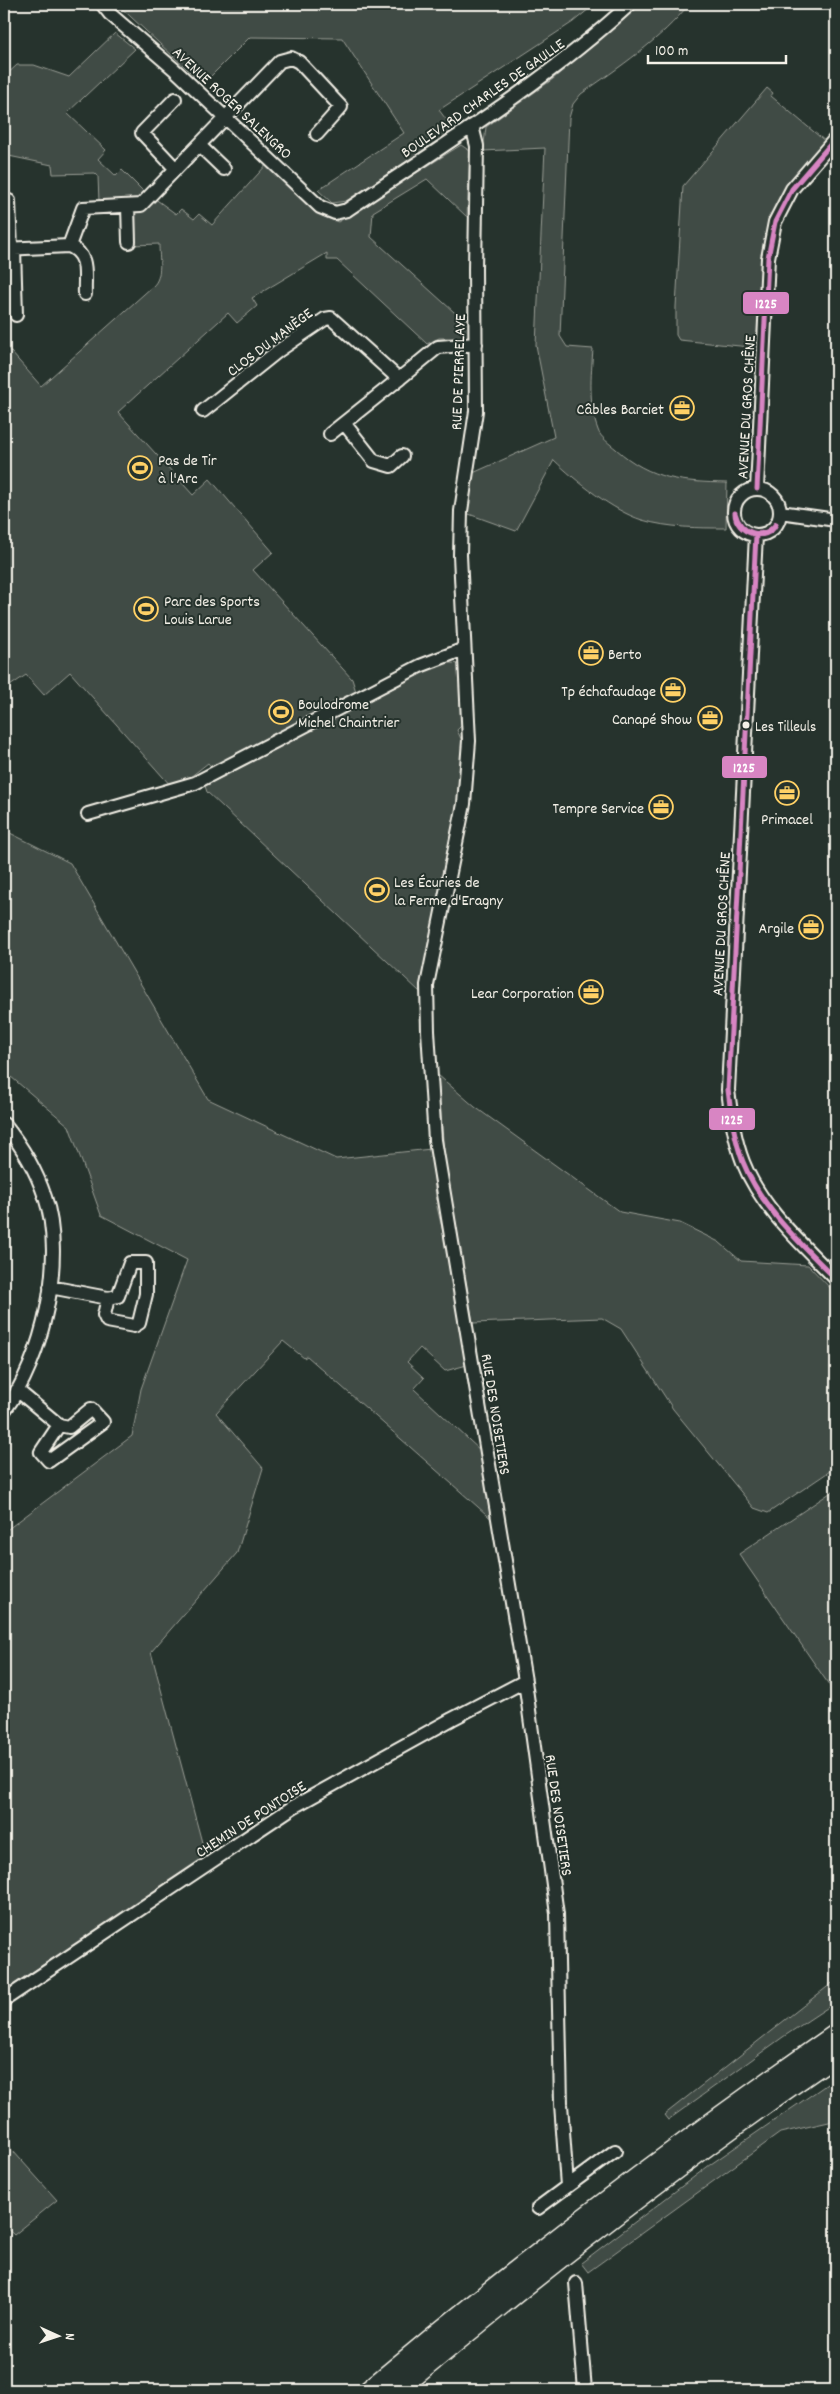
<svg xmlns="http://www.w3.org/2000/svg" width="840" height="2394" font-family="Dekko,sans-serif">
	<style>
		.green { fill: #414b45; stroke: #9a9e96 }
		.lines { fill: none; stroke-linecap: round; stroke-linejoin: round }
		.minor-casing { stroke: #f4f1e8; stroke-width: 16 }
		.highway-casing { stroke: #f4f1e8; stroke-width: 22 }
		.minor { stroke: #26332d; stroke-width: 12 }
		.highway { stroke: #26332d; stroke-width: 19 }
		.bus-1-casing { stroke: #26332d; stroke-width: 9 }
		.bus-1 { stroke: #d885c3; stroke-width: 5 }
		.bus-dot { fill: #f4f1e8; stroke: #26332d; stroke-width: 2 }
		.labels { text-anchor: middle; stroke-width: 4; stroke-linejoin: round; paint-order: stroke }
		.bus-label { font-size: 15px; fill: #f4f1e8; stroke: #26332d; text-anchor: start }
		.street-label { font-size: 16px; fill: #f4f1e8; stroke: #26332d }
		.poi-label { font-size: 16px; fill: #f4f1e8; stroke: #26332d; text-anchor: end }
		.line-badge { stroke: #26332d; stroke-width: 2 }
		.badge-label { font-size: 14px; text-anchor: middle; font-weight: bold; fill: #fff }
	</style>
	<rect width="100%" height="100%" fill="#26332d"/>
	<filter id="ink" filterUnits="userSpaceOnUse"><feTurbulence type="fractalNoise" baseFrequency=".02" numOctaves="2"/><feDisplacementMap in="SourceGraphic" scale="10" xChannelSelector="R" yChannelSelector="G"/><feConvolveMatrix kernelMatrix="1 2 1 2 8 2 1 2 1" color-interpolation-filters="sRGB"/></filter>
	<g filter="url(#ink)">
		<path class="green" d="M117,4H595L573,22L439,110L454,130L346,201L332,203L318,190L404,133L342,38L250,37L203,84Z
			M640,4H689C663,38 617,69 581,94L573,104L569,118L560,336L567,347L593,349C591,376 588,404 598,430C600,437 610,444 616,449C651,480 682,482 727,483L726,528C698,528 669,528 642,520C613,511 576,481 554,460L516,531L466,513L473,473L554,437L536,345L545,148L483,151L486,127L553,79Z
			M115,33L135,49L67,113L106,150L98,159L116,176L122,170L147,195L142,200L99,202L98,176L95,173L53,174L52,165L4,155V77L17,65H34L69,77Z
			M767,88L773,93L771,96L826,142L786,190L758,343L750,347L679,340L676,335V307L683,186Z
			M461,145L470,151L467,217L427,179L373,212L371,237L464,321L469,315L470,333L465,338H439L427,344L337,260H327V253L252,298L257,306L237,323L228,313L118,412L193,495L210,479L273,552L253,570L352,679L357,695L214,770L208,763L180,785L171,786L70,672L44,695L26,675L4,690V344L41,386L153,286C163,277 159,258 159,244L133,245L132,212L154,198L176,214L181,209L194,219L199,214L212,225L268,163L322,216L338,222Z
			M443,662L460,664L462,725L457,730L462,741V801L420,992L207,792L205,786Z
			M4,830L70,863L208,1099L336,1159L431,1149L437,1207L467,1330V1365L445,1371L420,1348L407,1362L424,1378L414,1389L482,1452L495,1522L307,1356L304,1358L283,1341L216,1413L263,1468L237,1553L151,1652L208,1865L50,1960L4,1991V1532L132,1436L141,1389L187,1260L101,1215L69,1126L4,1071Z
			M438,1075L475,1107L620,1212L680,1223L719,1242L741,1261L808,1265L836,1294V1467L768,1513L754,1508L673,1409L621,1329L602,1318L473,1323L444,1153Z
			M836,1489V1695L739,1554Z
			M836,1980V2002L783,2037L668,2120L664,2115Z
			M836,2078V2117L829,2122L780,2133L588,2272L581,2263L711,2164Z
			M4,2141L57,2200L14,2235L4,2226Z"/>
		<g class="lines">
			<g class="minor-casing">
				<path id="minor" d="M102,4L110,14L174,69L320,207L335,213L347,210C444,145 544,83 630,4
					M175,99L142,133L176,169
					M472,126L477,146L475,269L476,411L461,511L460,555L469,741L464,804L427,985L428,1031L435,1140L525,1681L557,1914L561,2104L567,2186
					M199,145L224,169
					M9,201L11,249
					M128,206L129,242
					M4,249L69,246
					M14,249L16,315
					M85,294C84,274 90,255 69,246L83,208L141,205L280,61L291,58L299,62L341,107L317,134
					M399,379L438,347L476,344
					M203,411L278,351L325,319L331,318L399,379L330,434
					M344,423L374,461L391,466L402,456
					M757,489L768,258L775,222L792,189L836,138
					M734 512a23 23 0 1 1 46 0a23 23 0 1 1-46 0Z
					M780,512L836,520
					M756,535L728,1090C731,1114 734,1139 743,1162C761,1208 802,1244 836,1279
					M88,814L195,783L420,666L464,649
					M4,1124C21,1145 36,1170 45,1197C66,1258 43,1361 4,1411
					M50,1287L108,1298L118,1296L130,1263H146V1294L139,1323L134,1326L107,1321L104,1315L108,1298
					M17,1390L59,1425L69,1427L91,1409L103,1422L49,1461L41,1452L59,1425
					M4,2000L293,1807L452,1719L525,1681
					M538,2208L615,2151
					M576,2283L585,2390"/>
			</g>
			<g class="highway-casing">
				<path id="highway" d="M369,2390C519,2264 675,2146 836,2034
					M398,2390C539,2272 684,2158 836,2055"/>
			</g>
			<use href="#minor" class="minor"/>
			<use href="#highway" class="highway"/>
			<g class="bus-1-casing">
				<path id="bus-1" d="M757,489L768,258L775,222L792,189L836,138
					M735,513C740,533 762,542 776,524
					M735,513C735,533 767,544 776,524
					M756,535L728,1090C731,1114 734,1139 743,1162C762,1209 801,1244 836,1279"/>
			</g>
			<use href="#bus-1" class="bus-1"/>
		</g>
	</g>
	<defs>
		<g id="office-ring" transform="scale(1.25)"><circle r="9.5" fill="#26332d" stroke="#ffd166" stroke-width="1.5"/><path d="M-6-3h4V-5.5h4V-3h4V5H-6ZM-1-4.5V-3h2v-1.5ZM-6 0V1H6V0Z" fill="#ffd166"/></g>
		<g id="stadium-ring" transform="scale(1.25)"><circle r="9.5" fill="#26332d" stroke="#ffd166" stroke-width="1.5"/><path d="M0-5a6.5 5 0 1 0 0 10a6.5 5 0 1 0 0-10ZM-3.5-1.8h7v3.6h-7Z" fill="#ffd166"/></g>
	</defs>
	<g fill-rule="evenodd">
		<use href="#office-ring" x="682" y="408"/>
		<use href="#stadium-ring" x="140" y="468"/>
		<use href="#stadium-ring" x="146" y="609"/>
		<use href="#office-ring" x="591" y="653"/>
		<use href="#office-ring" x="673" y="690"/>
		<use href="#stadium-ring" x="281" y="712"/>
		<use href="#office-ring" x="710" y="718"/>
		<use href="#office-ring" x="787" y="793"/>
		<use href="#office-ring" x="661" y="807"/>
		<use href="#stadium-ring" x="377" y="890"/>
		<use href="#office-ring" x="811" y="927"/>
		<use href="#office-ring" x="591" y="992"/>
	</g>
	<circle class="bus-dot" cx="746" cy="725" r="4.5"/>
	<g class="labels">
		<g class="bus-label">
			<text x="755" y="731">Les Tilleuls</text>
		</g>
		<g class="street-label">
			<text transform="translate(482 97) rotate(-35)" y="6">BOULEVARD CHARLES DE GAULLE</text>
			<text transform="translate(233 102) rotate(43)" y="6">AVENUE ROGER SALENGRO</text>
			<text transform="translate(269 341) rotate(-37)" y="6">CLOS DU MANÈGE</text>
			<text transform="translate(457 372) rotate(-88)" y="6">RUE DE PIERRELAYE</text>
			<text transform="translate(745 407) rotate(-87)" y="6">AVENUE DU GROS CHÊNE</text>
			<text transform="translate(720 924) rotate(-87)" y="6">AVENUE DU GROS CHÊNE</text>
			<text transform="translate(497 1414) rotate(81)" y="6">RUE DES NOISETIERS</text>
			<text transform="translate(560 1815) rotate(82)" y="6">RUE DES NOISETIERS</text>
			<text transform="translate(250 1818) rotate(-33)" y="6">CHEMIN DE PONTOISE</text>
		</g>
		<g class="poi-label">
			<text x="664" y="414">Câbles Barciet</text>
			<text x="158" y="465" text-anchor="start">Pas de Tir<tspan x="158" dy="18">à l'Arc</tspan></text>
			<text x="164" y="606" text-anchor="start">Parc des Sports<tspan x="164" dy="18">Louis Larue</tspan></text>
			<text x="608" y="659" text-anchor="start">Berto</text>
			<text x="656" y="696">Tp échafaudage</text>
			<text x="298" y="709" text-anchor="start">Boulodrome<tspan x="298" dy="18">Michel Chaintrier</tspan></text>
			<text x="692" y="724">Canapé Show</text>
			<text x="644" y="813">Tempre Service</text>
			<text x="787" y="824" text-anchor="middle">Primacel</text>
			<text x="394" y="887" text-anchor="start">Les Écuries de<tspan x="394" dy="18">la Ferme d'Eragny</tspan></text>
			<text x="794" y="933">Argile</text>
			<text x="574" y="998">Lear Corporation</text>
		</g>
	</g>
	<g class="line-badge">
		<rect x="742" y="291" width="48" height="24" rx="5" fill="#d885c3"/>
		<rect x="721" y="755" width="47" height="24" rx="5" fill="#d885c3"/>
		<rect x="708" y="1107" width="48" height="24" rx="5" fill="#d885c3"/>
	</g>
	<g class="badge-label">
		<text x="766" y="308">1225</text>
		<text x="744" y="772">1225</text>
		<text x="732" y="1124">1225</text>
	</g>
	<rect width="840" height="2394" fill="none" stroke="#26332d" stroke-width="20"/>
	<rect x="10" y="10" width="820" height="2374" fill="none" stroke="#f4f1e8" stroke-width="2" filter="url(#ink)"/>
	<g transform="translate(58 2336) rotate(93)" stroke="#26332d" stroke-width="4" paint-order="stroke">
	<path d="M0-4L9 19L0 12L-9 19Z" fill="#f4f1e8"/>
	<text y="-8" font-size="14" font-weight="bold" text-anchor="middle" fill="#f4f1e8">N</text>
	</g>
	<path d="M648 55v8h138v-8" fill="none" stroke="#f4f1e8" stroke-width="2.5"/>
	<text x="655" y="55" font-size="15" fill="#f4f1e8" stroke="#26332d" stroke-width="4" paint-order="stroke">100 m</text>
</svg>
